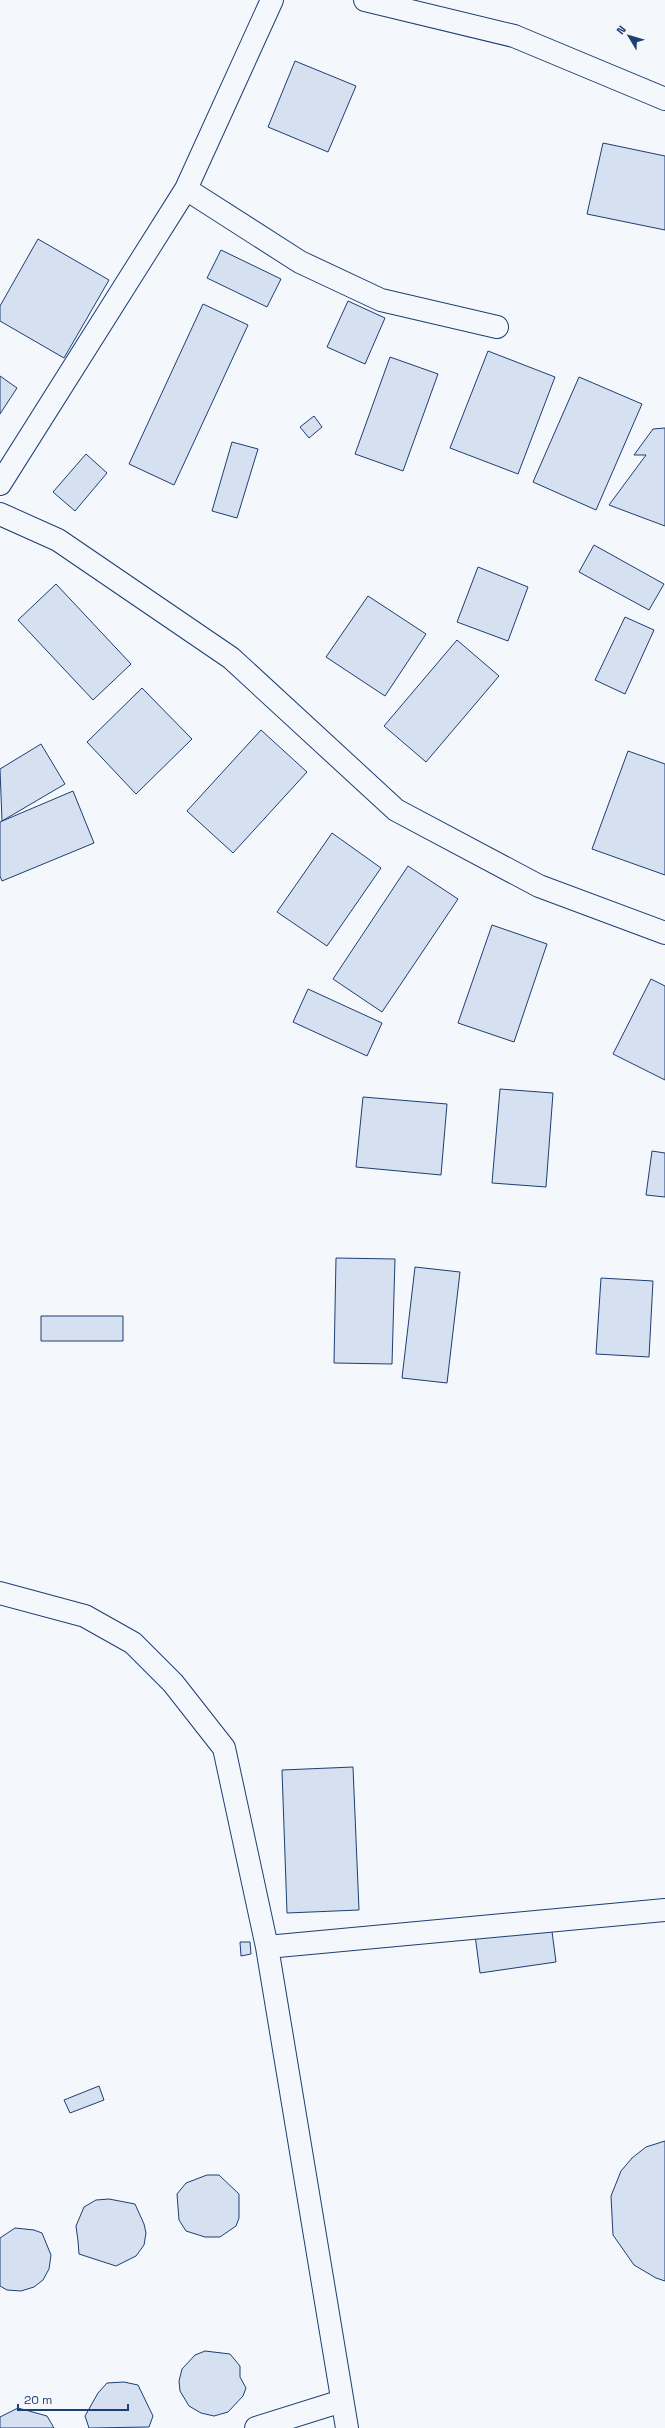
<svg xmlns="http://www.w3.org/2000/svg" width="665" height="2428" font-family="'Space Grotesk',sans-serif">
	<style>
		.building { fill: #d5e0f0; stroke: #1d3f73 }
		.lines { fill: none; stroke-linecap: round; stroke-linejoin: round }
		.minor-casing { stroke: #1d3f73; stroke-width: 24 }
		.minor { stroke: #f4f7fb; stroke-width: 22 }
	</style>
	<rect width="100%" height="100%" fill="#f4f7fb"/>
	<path class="building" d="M295,61L356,86L328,152L268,127Z
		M603,143L665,156V230L587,214Z
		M38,239L109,280L64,358L0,321V306Z
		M221,250L281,279L267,307L207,278Z
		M348,301L385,318L365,364L327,347Z
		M203,304L248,325L174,485L129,464Z
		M488,351L555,377L518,474L450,448Z
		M390,357L438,374L403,471L355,454Z
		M0,376L17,388L0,414Z
		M579,377L642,404L596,510L533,482Z
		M314,416L322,427L309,438L300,427Z
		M665,428V526L609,505L646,455H634L653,429Z
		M232,442L258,449L237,518L212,511Z
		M86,454L107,473L75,511L53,492Z
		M594,545L664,584L649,610L579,572Z
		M478,567L528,587L508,641L457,622Z
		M56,584L131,664L93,700L18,620Z
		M368,596L426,634L385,696L326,657Z
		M625,617L654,630L625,694L595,680Z
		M457,640L499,676L426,762L384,726Z
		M142,688L192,739L136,794L87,742Z
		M261,730L307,772L233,853L187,811Z
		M41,744L65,784L2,821L0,769Z
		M628,751L665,764V875L592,849Z
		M73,791L94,843L2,881L0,876V822Z
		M332,833L381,868L327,946L277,912Z
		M408,866L458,899L382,1012L333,979Z
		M492,925L547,944L514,1042L458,1023Z
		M651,979L665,986V1080L613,1054Z
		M308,989L382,1023L367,1056L293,1022Z
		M500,1089L553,1093L546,1187L492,1183Z
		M363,1097L447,1104L441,1175L356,1167Z
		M652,1151L665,1153V1197L646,1195Z
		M336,1258L395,1259L392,1364L334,1363Z
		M415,1267L460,1272L447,1383L402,1378Z
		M601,1278L653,1281L649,1357L596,1354Z
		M41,1316H123V1341H41Z
		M353,1767L359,1910L287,1913L282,1770Z
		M551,1924L556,1962L480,1973L475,1935Z
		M240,1942H250L251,1954L241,1956Z
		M99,2086L104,2100L70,2113L64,2100Z
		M665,2141V2281L656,2278L634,2265L613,2235L611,2196L621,2171L632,2158L646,2147Z
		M207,2175H219L239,2194V2218L236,2226L220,2237H205L186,2231L179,2220L177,2194L186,2183Z
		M109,2199L135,2204L144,2224L146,2233L144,2245L136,2256L116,2266L79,2254L78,2241L76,2226L84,2207L96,2200Z
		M15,2228L34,2230L42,2233L51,2255L49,2269L43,2280L34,2287L21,2291L7,2290L0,2286V2238Z
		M205,2351L230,2354L240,2366V2377L246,2388L243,2396L228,2412L214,2416L201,2413L189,2406L180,2391L179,2381L182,2369L195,2355Z
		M124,2382L138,2385L153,2416L149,2427L89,2428L85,2416L98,2393L107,2383Z
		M18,2408L47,2416L54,2428H0V2417Z"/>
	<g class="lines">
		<g class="minor-casing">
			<path id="minor" d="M365,0L514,36L665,99
				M186,189L300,262L381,300L497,327
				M0,484L186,189L272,0
				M0,514L58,540L231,658L396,810L539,886L665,933
				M0,1593L85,1616L133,1643L173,1683L224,1748L267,1947L665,1910
				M267,1947L347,2428
				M256,2428L342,2401"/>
		</g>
		<use href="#minor" class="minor"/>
	</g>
	<g transform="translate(629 36) rotate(308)" stroke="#f4f7fb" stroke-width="3" paint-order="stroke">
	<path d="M0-3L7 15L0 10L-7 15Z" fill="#1d3f73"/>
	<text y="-6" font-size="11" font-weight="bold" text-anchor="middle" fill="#1d3f73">N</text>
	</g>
	<path d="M18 2404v6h110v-6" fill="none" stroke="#1d3f73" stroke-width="2"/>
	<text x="24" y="2404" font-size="12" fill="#1d3f73" stroke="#f4f7fb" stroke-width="3" paint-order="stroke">20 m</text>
</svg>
